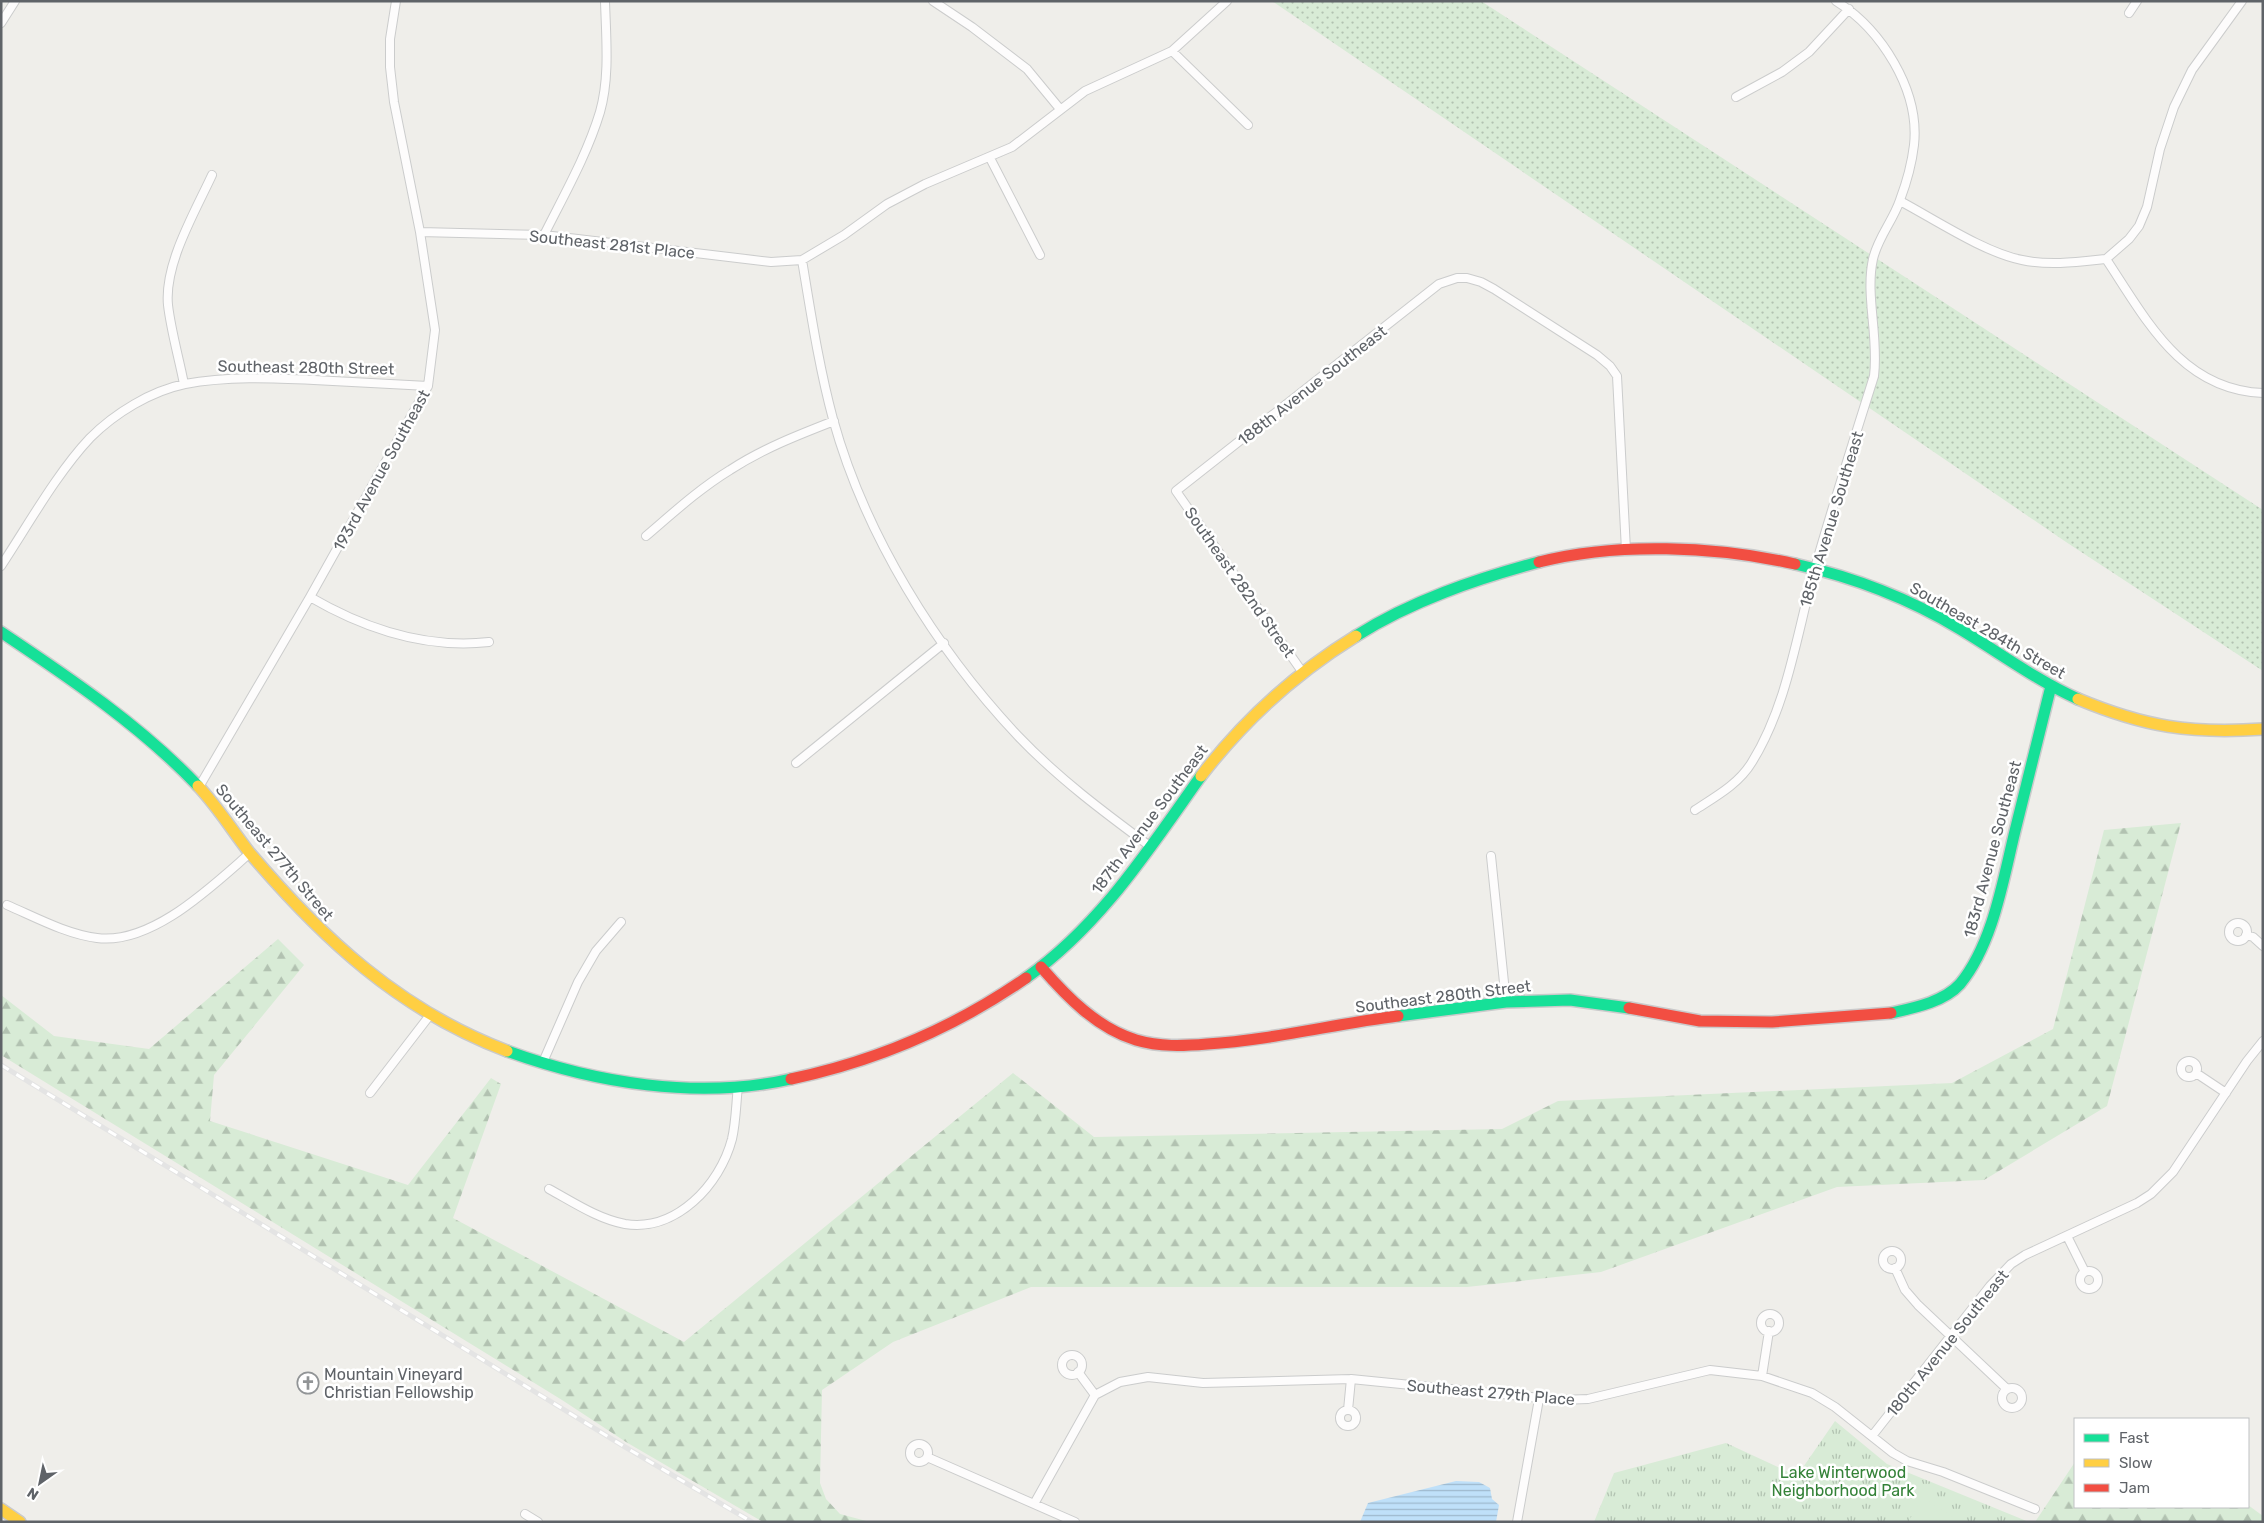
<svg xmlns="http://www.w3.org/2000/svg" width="2264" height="1523" font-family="Rubik,sans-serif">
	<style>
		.grass { fill: url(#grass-dots) }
		.forest { fill: url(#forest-firs) }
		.park { fill: url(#park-tufts) }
		.pitch { fill: #d8ebd6 }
		.water { fill: url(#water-rules) }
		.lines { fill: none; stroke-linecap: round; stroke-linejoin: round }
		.street-casing { stroke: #cbcccc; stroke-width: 10 }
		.fast-casing { stroke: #cacacb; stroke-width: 14 }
		.slow-casing { stroke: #cacacb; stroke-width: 14 }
		.jam-casing { stroke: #cacacb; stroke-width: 14 }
		.street { stroke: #fdfcfc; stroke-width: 8 }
		.fast { stroke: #16e098; stroke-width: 11 }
		.slow { stroke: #ffcf43; stroke-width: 11 }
		.jam { stroke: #f24e42; stroke-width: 11 }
		.rail-casing { stroke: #e4e4e4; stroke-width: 5 }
		.rail { stroke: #fff; stroke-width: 3; stroke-dasharray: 9; stroke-linecap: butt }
		.labels { text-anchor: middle; stroke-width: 5; stroke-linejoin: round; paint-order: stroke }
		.street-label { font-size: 16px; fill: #5f6368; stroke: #fff }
		.poi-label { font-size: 16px; fill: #5f6368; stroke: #fff; text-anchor: start }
		.park-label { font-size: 16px; fill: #348238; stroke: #fff }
	</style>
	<defs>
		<pattern id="grass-dots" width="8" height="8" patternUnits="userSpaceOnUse" patternTransform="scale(1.25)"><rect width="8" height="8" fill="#d8ebd6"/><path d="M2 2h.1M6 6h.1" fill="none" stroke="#b2c2b1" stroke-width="1.8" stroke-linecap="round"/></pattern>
		<pattern id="forest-firs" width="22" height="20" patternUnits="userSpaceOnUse" patternTransform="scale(1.25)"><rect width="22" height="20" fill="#d8ebd6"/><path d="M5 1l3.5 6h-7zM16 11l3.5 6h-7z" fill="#b2c2b1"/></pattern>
		<pattern id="park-tufts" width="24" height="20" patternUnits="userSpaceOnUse" patternTransform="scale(1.25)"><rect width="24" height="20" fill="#d8ebd6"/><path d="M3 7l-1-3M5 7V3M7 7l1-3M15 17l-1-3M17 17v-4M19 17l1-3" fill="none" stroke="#b2c2b1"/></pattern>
		<pattern id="water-rules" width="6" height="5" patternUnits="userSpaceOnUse" patternTransform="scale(1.25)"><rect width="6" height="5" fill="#bfe0f9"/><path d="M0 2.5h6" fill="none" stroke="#9eb9cd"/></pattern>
	</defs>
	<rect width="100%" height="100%" fill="#efeeea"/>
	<path class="grass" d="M1272,1H1481L2263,510V671L2066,542Z"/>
	<path class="forest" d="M2181,823L2107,1106L1984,1180L1837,1187L1601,1272L1467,1287H1031L893,1342L822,1390L820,1483L826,1499L840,1514L870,1522H763L626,1442L562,1400L1,1055V995L54,1036L149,1049L278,939L304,965L214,1075L210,1121L408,1185L491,1078L501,1084L453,1218L684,1342L1013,1073L1094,1137L1502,1129L1558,1101L1952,1083L2053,1029L2104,830Z
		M2075,1462V1507H2248V1505L2263,1516V1522H2035Z"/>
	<path class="park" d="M1835,1421L1887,1464L2029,1522H1594L1614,1473L1726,1443L1797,1476Z"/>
	<path class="pitch" d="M1923,1497L1927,1500L1961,1522H1908Z"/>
	<path class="water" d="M1456,1481L1479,1482L1490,1488L1492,1499L1499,1505L1496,1522H1360L1368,1503Z"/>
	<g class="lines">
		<g class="street-casing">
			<path id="street" d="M933,1L972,27L1027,69L1060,109
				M2129,13L2137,1
				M1,23L15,1
				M1172,51L1248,125
				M1736,97L1782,72L1809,52L1849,9
				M990,158L1040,255
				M1900,201C1934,219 1985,253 2022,260C2050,266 2078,262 2106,259C2146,319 2181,390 2263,393
				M420,232L544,235L771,262L802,260L844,235L887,204L925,184L1012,147L1085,91L1172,51L1227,1
				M544,235C564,195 587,155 600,112C610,77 606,37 605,1
				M2106,259L2129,239L2139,226L2147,207L2160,149L2174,107L2192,70L2242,1
				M802,260C811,314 819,367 833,419C865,535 936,649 1018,736C1058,778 1105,813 1151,847
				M184,384C179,358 171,331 168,305C164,264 195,212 212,175
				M646,536C673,513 699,489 730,470C762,449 798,435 834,421
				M1,566C28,525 57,473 90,438C115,413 151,391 185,384C227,376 272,378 314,380C352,382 390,384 428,386
				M310,597C365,629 426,649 489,642
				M1303,673L1176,491L1439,284L1457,278H1467L1481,282L1494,289L1597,355L1610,366L1617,376L1626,550
				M796,763L944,643
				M199,787L310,597L428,386L435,330L420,232L394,102L390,67V39L396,1
				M1695,810C1715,797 1739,784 1752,762C1788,704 1797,632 1815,568C1833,504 1854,440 1874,376C1879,337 1865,295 1873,259C1878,237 1893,221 1900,200C1906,184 1912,162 1914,145C1920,90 1881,29 1836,1
				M1491,856L1506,1002
				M7,905C35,917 66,934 97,938C152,945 212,886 250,853
				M2229 932a9 9 0 1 1 18 0a9 9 0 1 1-18 0Z
				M2246,935L2253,937L2263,946
				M2181 1069a8 8 0 1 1 16 0a8 8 0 1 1-16 0Z
				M543,1062L578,982L596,951L621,922
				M2196,1073L2226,1093
				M370,1093L430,1015
				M549,1189C573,1202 598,1219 625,1224C676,1232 720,1185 732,1139C736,1122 736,1104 738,1086
				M2067,1236L2085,1272
				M1883 1260a9 9 0 1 1 18 0a9 9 0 1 1-18 0Z
				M1895,1268L1905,1290L1918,1305L2007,1389
				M2080 1280a9 9 0 1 1 18 0a9 9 0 1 1-18 0Z
				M1761 1323a9 9 0 1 1 18 0a9 9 0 1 1-18 0Z
				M1062 1365a10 10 0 1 1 20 0a10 10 0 1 1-20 0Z
				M1078,1372L1095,1395
				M1762,1376L1769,1331
				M2002 1398a10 10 0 1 1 20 0a10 10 0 1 1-20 0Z
				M1095,1395L1120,1382L1148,1377L1203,1383L1351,1379L1560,1400L1588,1399L1710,1370L1762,1376L1812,1393L1835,1407L1893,1453L1907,1461L1943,1472L2035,1509
				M1340 1418a8 8 0 1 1 16 0a8 8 0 1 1-16 0Z
				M1348,1410L1351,1379
				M1872,1436L1990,1286L2011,1264L2025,1255L2137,1203L2151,1194L2173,1172L2247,1061L2263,1041
				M910 1453a9 9 0 1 1 18 0a9 9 0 1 1-18 0Z
				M927,1457L1075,1522
				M1034,1504L1095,1395
				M525,1514L538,1522
				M1517,1522L1539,1399"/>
		</g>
		<g class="fast-casing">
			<path id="fast" d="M1795,564C1853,577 1910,599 1960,629C2000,653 2036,680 2078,699
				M1,632C70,678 141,726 198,786
				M1356,636C1411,601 1476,579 1539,562
				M1026,978C1101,925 1149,849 1201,776
				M1891,1013C1913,1008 1944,1002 1960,984C1993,944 2003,880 2015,831C2027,782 2039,734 2051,686
				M1398,1016L1506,1002L1570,1000L1629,1008
				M507,1051C595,1083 698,1100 791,1079"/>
		</g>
		<g class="slow-casing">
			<path id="slow" d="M2078,699C2145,727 2191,734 2263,729
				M1201,776C1244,720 1296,673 1356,636
				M198,786C217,806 232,830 249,852C322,938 399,1010 507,1051
				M1,1509L20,1522"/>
		</g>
		<g class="jam-casing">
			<path id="jam" d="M1539,562C1617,542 1716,546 1795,564
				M1041,967C1067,997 1097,1028 1136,1040C1160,1047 1183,1046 1207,1044C1272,1040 1334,1024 1398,1016
				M1629,1008L1700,1021L1772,1022L1891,1013
				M791,1079C876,1061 954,1028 1026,978"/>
		</g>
		<use href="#street" class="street"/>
		<use href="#fast" class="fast"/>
		<use href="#slow" class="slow"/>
		<use href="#jam" class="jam"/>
		<g class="rail-casing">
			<path id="rail" d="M1,1065L625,1447L752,1522"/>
		</g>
		<use href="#rail" class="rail"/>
	</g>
	<defs>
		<g id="church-ring" transform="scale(1.125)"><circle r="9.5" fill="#fff" stroke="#919496" stroke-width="1.5"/><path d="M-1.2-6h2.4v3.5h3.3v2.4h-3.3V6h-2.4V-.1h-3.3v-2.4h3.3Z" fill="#919496"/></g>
	</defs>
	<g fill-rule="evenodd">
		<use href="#church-ring" x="308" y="1383"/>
	</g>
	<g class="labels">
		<g class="street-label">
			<text transform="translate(612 244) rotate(6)" y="6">Southeast 281st Place</text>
			<text transform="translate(306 367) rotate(1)" y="6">Southeast 280th Street</text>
			<text transform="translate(1312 385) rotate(-38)" y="6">188th Avenue Southeast</text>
			<text transform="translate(381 470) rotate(-61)" y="6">193rd Avenue Southeast</text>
			<text transform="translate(1831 519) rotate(-73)" y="6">185th Avenue Southeast</text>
			<text transform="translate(1240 582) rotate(55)" y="6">Southeast 282nd Street</text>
			<text transform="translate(1988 630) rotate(30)" y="6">Southeast 284th Street</text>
			<text transform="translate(1149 819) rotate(-53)" y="6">187th Avenue Southeast</text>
			<text transform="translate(1992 849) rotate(-75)" y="6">183rd Avenue Southeast</text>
			<text transform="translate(275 852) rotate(50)" y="6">Southeast 277th Street</text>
			<text transform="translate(1443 996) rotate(-7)" y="6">Southeast 280th Street</text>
			<text transform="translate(1947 1343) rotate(-51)" y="6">180th Avenue Southeast</text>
			<text transform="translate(1491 1392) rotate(5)" y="6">Southeast 279th Place</text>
		</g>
		<g class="poi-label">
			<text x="324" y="1380">Mountain Vineyard<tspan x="324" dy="18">Christian Fellowship</tspan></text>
		</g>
		<g class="park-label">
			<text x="1843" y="1478">Lake Winterwood<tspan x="1843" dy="18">Neighborhood Park</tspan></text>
		</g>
	</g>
	<rect width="2264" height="1523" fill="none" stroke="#5f6368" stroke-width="5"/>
	<rect x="2074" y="1418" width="175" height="90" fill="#ffffff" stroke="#bfc1c3"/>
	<rect x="2084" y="1434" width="25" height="8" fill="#16e098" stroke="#bfc1c3"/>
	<text x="2119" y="1443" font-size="15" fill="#5f6368">Fast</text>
	<rect x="2084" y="1459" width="25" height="8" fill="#ffcf43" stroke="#bfc1c3"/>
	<text x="2119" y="1468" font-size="15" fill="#5f6368">Slow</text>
	<rect x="2084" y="1484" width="25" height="8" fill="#f24e42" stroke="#bfc1c3"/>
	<text x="2119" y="1493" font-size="15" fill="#5f6368">Jam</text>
	<g transform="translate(40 1483) rotate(213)" stroke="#ffffff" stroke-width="4" paint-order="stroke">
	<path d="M0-4L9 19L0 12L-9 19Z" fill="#5f6368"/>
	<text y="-8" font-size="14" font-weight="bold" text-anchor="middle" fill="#5f6368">N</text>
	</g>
</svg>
